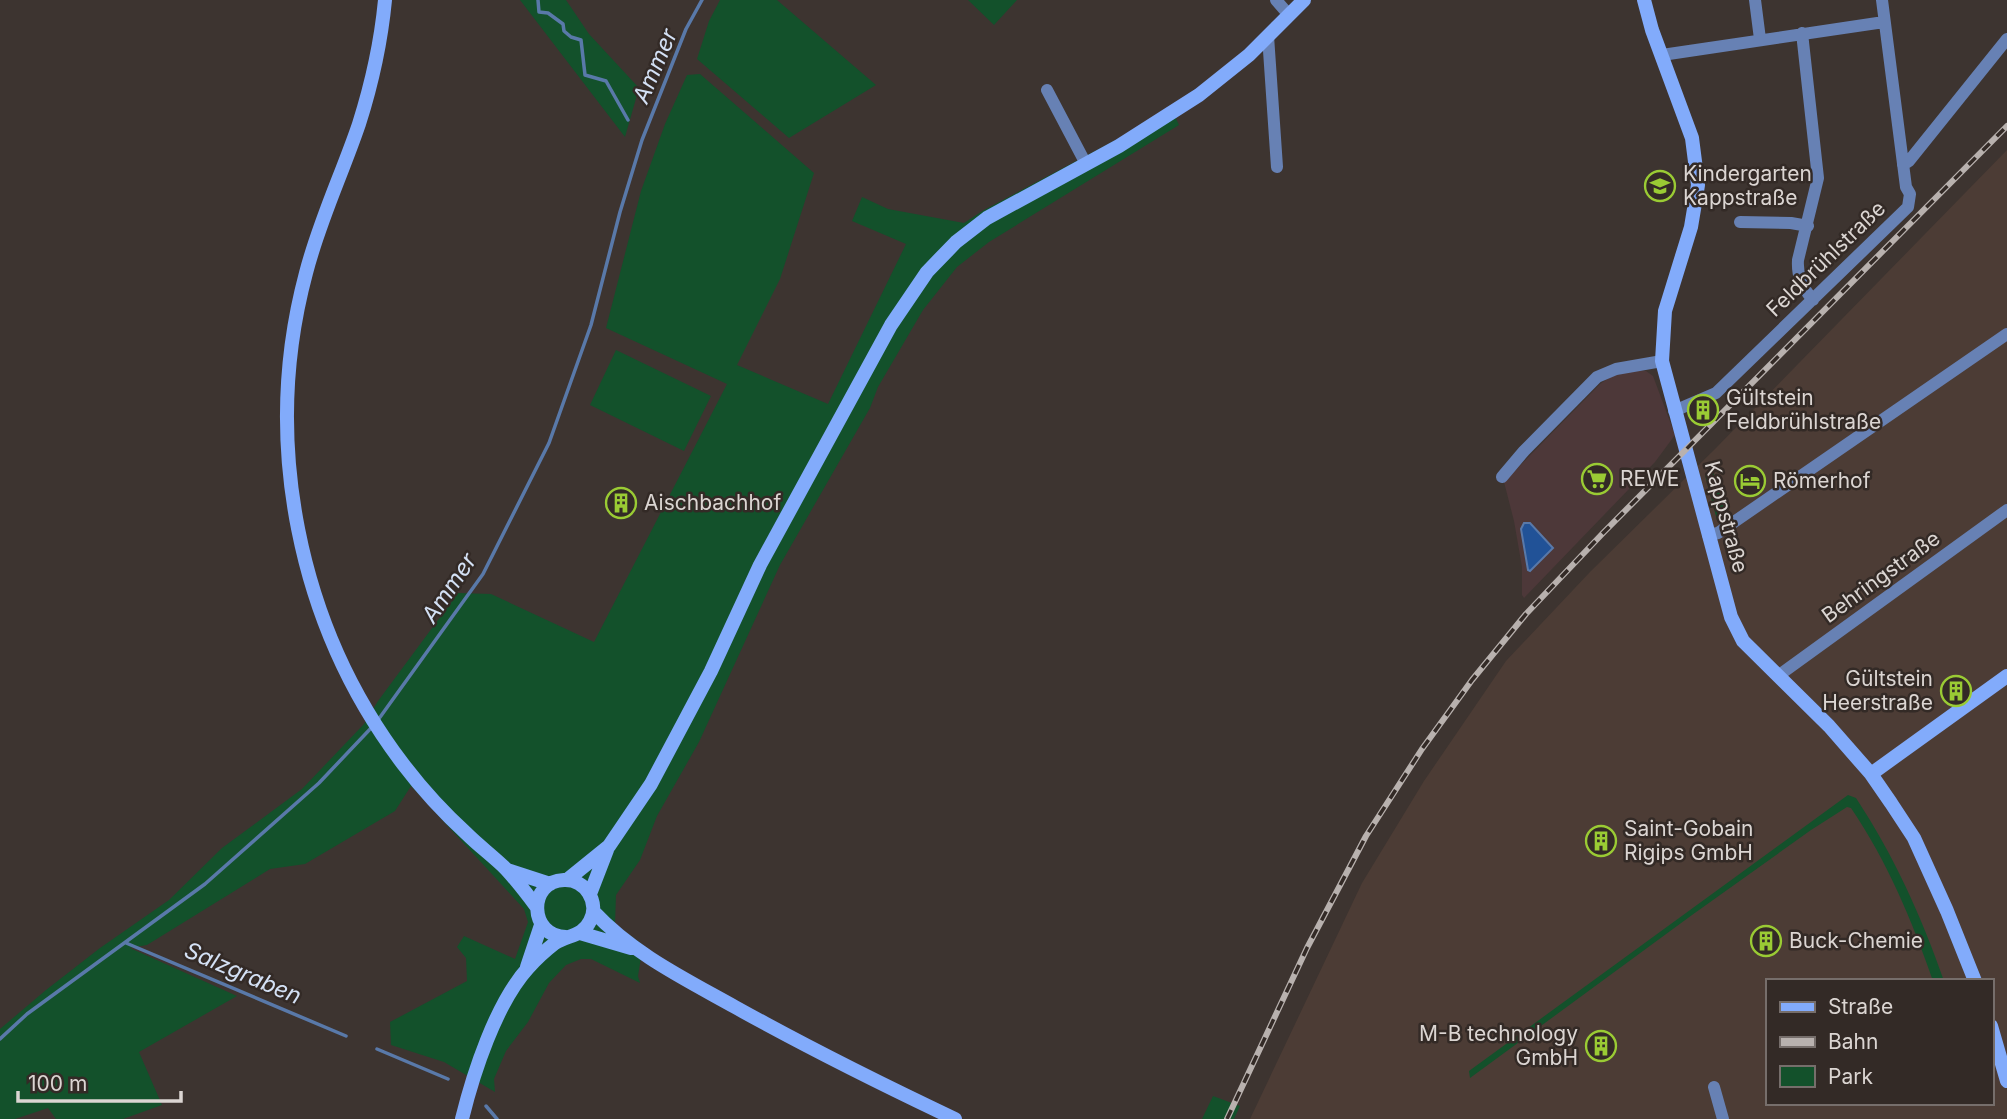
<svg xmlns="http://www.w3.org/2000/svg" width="2007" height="1119" font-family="Inter,sans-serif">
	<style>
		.commercial { fill: #4d3839 }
		.built { fill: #4c3c35; fill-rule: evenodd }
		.green { fill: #13512b }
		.water { fill: #215297; stroke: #5979a9; stroke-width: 2 }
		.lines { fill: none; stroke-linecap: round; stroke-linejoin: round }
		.stream { stroke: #5979a9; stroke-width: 3.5 }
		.street { stroke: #6781b4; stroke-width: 12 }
		.secondary { stroke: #82abfb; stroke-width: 14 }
		.rail-casing { stroke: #b8b1ae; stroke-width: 6 }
		.rail { stroke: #332a26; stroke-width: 3.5; stroke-dasharray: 10; stroke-linecap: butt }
		.labels { text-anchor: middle; stroke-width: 5; stroke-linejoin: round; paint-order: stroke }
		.poi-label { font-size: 21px; fill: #dbd5d2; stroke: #332a26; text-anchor: start }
		.street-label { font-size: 21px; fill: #dbd5d2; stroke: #332a26 }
		.water-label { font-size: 23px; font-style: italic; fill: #d4e1f5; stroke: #332a26 }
	</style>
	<rect width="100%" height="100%" fill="#3d3430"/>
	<path class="commercial" d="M1631,371H1646L1653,376L1675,435L1655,462L1524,598L1522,595V567L1514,521L1504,482L1600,384L1610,377Z"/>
	<path class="built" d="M2007,150V1119H1250L1362,883L1424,781L1506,661L1590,572L1715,449ZM1767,981H1991V1103H1767Z"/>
	<path class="green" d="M520,0H566L589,34L639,88L625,137Z
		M720,0H777L876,85L789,138L697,59L709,21Z
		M968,0H1017L994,25Z
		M700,74L814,173L780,279L737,365L828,404L906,244L852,221L862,197L888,209L964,223L984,210L1172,110L1179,125L989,242L957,267L923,310L878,387L870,408L780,565L699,742L657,816L640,860L616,895L615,924L643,945L638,976L640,983L591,959H581L566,965L549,983L528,1022L506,1051L494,1079L495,1092L444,1062L391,1045L390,1022L467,981L466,958L457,947L464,936L515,959L528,922L524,909L411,786L395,811L305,864L270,869L147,945L130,948L237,996L139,1052L162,1105L123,1119H56L48,1108L15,1119H0V1029L46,990L100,948L169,900L222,848L302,789L364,724L378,701L458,593L491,594L594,642L727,384L606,328L641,191L665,124L687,75Z
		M616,350L711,396L684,451L590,405Z
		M1717,461L1718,468L1713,471L1726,515H1734L1725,521L1717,520L1705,475Z
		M1848,795L1856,798C1894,856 1921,915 1944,981H1933C1912,920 1887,861 1851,808L1847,807L1811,830L1692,915L1470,1078L1469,1071Z
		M1213,1096L1240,1106L1234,1119H1202Z"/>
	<path class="water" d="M1524,523H1530L1553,548L1530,571L1528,570L1521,529Z"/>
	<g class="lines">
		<path class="stream" d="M538,0L539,12L548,13L563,24L564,31L571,37L581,40L585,75L606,81L628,120
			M378,720L483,574L549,443L591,325L620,212L642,140L686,29L702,0
			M126,943L346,1036
			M0,1039L27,1014L205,884L319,783L373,726
			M377,1049L448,1079
			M486,1106L497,1119"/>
		<path class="street" d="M1276,0L1289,15
			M1755,0L1760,39
			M1802,33L1818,178L1798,260C1797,277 1802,287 1813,300
			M1268,36L1277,167
			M1662,55L1884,22
			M1047,90L1086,164
			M1903,165L1909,161L2007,39
			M1740,222L1791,223L1808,226
			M1674,411L1716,393L1908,207L1910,194L1906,187L1882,0
			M1502,477L1524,451L1597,377L1616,369L1662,361
			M1708,535L1718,533L2007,334
			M1778,676L2007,510
			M1714,1087L1723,1119"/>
		<path class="secondary" d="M385,0C381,42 372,83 359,124C342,174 319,222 306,273C261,441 298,626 403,764C422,789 444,813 467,834C479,846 494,857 506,869C517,881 527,894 536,906
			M1644,0L1652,30L1692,138L1698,185L1691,227L1665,311L1662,361L1731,617L1743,641L1829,726L1871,774L1891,803L1914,838L1947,911L1975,981
			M1871,774L2007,676
			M507,870L550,884
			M567,880L609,846L651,784L711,671L760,565L891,325L927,272L956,242L987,218L1119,146L1199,95L1249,55L1304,0
			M590,894L607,850
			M593,911C633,954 685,979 735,1007C807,1047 881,1084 955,1119
			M580,933L631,948
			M527,967L541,925
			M1991,1026L2007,1081
			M462,1119C473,1074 496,1003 528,968C536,959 546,950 555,943C568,935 583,936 590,921C600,902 585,879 564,880C527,881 529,937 566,937"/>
		<g class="rail-casing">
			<path id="rail" d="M1227,1119L1307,948L1366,836L1422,749L1472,680L1526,614L1604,532L2007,126"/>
		</g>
		<use href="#rail" class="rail"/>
	</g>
	<defs>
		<g id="school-ring" transform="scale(1.575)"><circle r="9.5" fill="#332a26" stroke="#9acb34" stroke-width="1.5"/><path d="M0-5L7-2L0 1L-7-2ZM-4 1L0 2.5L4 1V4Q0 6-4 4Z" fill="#9acb34"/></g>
		<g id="building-ring" transform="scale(1.575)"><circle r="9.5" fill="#332a26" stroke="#9acb34" stroke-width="1.5"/><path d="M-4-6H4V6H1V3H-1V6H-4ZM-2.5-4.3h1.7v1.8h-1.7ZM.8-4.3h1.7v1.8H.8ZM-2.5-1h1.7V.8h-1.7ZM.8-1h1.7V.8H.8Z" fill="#9acb34"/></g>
		<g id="supermarket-ring" transform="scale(1.575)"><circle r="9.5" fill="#332a26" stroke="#9acb34" stroke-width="1.5"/><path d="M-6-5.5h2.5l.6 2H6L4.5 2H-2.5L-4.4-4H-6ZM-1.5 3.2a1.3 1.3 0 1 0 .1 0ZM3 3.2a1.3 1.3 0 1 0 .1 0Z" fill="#9acb34"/></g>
		<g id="hotel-ring" transform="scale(1.575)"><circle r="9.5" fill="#332a26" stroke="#9acb34" stroke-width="1.5"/><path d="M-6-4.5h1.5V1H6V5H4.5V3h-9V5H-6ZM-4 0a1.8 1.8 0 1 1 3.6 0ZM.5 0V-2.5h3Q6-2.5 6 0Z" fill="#9acb34"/></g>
	</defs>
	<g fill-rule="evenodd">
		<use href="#school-ring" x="1660" y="186"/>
		<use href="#building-ring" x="1703" y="410"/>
		<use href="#supermarket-ring" x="1597" y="479"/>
		<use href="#hotel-ring" x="1750" y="481"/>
		<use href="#building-ring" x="621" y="503"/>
		<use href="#building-ring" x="1956" y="691"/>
		<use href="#building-ring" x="1601" y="841"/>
		<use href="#building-ring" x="1766" y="941"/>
		<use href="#building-ring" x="1601" y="1046"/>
	</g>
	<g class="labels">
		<g class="poi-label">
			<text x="1683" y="181">Kindergarten<tspan x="1683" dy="24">Kappstraße</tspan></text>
			<text x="1726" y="405">Gültstein<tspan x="1726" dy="24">Feldbrühlstraße</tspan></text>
			<text x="1620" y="486">REWE</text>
			<text x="1773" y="488">Römerhof</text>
			<text x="644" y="510">Aischbachhof</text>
			<text x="1933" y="686" text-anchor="end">Gültstein<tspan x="1933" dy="24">Heerstraße</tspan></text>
			<text x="1624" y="836">Saint-Gobain<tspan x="1624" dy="24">Rigips GmbH</tspan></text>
			<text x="1789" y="948">Buck-Chemie</text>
			<text x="1578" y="1041" text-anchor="end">M-B technology<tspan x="1578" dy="24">GmbH</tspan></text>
		</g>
		<g class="street-label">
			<text transform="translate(1826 259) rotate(-44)" y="7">Feldbrühlstraße</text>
			<text transform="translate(1726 517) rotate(75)" y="7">Kappstraße</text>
			<text transform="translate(1881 577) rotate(-36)" y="7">Behringstraße</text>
		</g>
		<g class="water-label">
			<text transform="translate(655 66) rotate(-67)" y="8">Ammer</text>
			<text transform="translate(449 588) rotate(-56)" y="8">Ammer</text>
			<text transform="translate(243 973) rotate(23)" y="8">Salzgraben</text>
		</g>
	</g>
	<rect x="1766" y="979" width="228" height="126" fill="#332a26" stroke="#766e6b" stroke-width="2"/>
	<rect x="1780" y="1002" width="35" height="10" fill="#82abfb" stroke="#766e6b" stroke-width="2"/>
	<text x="1828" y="1014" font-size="21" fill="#dbd5d2">Straße</text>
	<rect x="1780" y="1037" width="35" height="10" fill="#b8b1ae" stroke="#766e6b" stroke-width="2"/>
	<text x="1828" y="1049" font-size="21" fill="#dbd5d2">Bahn</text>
	<rect x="1780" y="1066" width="35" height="21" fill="#13512b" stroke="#766e6b" stroke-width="2"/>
	<text x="1828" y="1084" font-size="21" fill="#dbd5d2">Park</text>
	<path d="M18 1091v10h163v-10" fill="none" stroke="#dbd5d2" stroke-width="3.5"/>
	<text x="28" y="1091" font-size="21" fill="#dbd5d2" stroke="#332a26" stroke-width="5" paint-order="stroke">100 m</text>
</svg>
